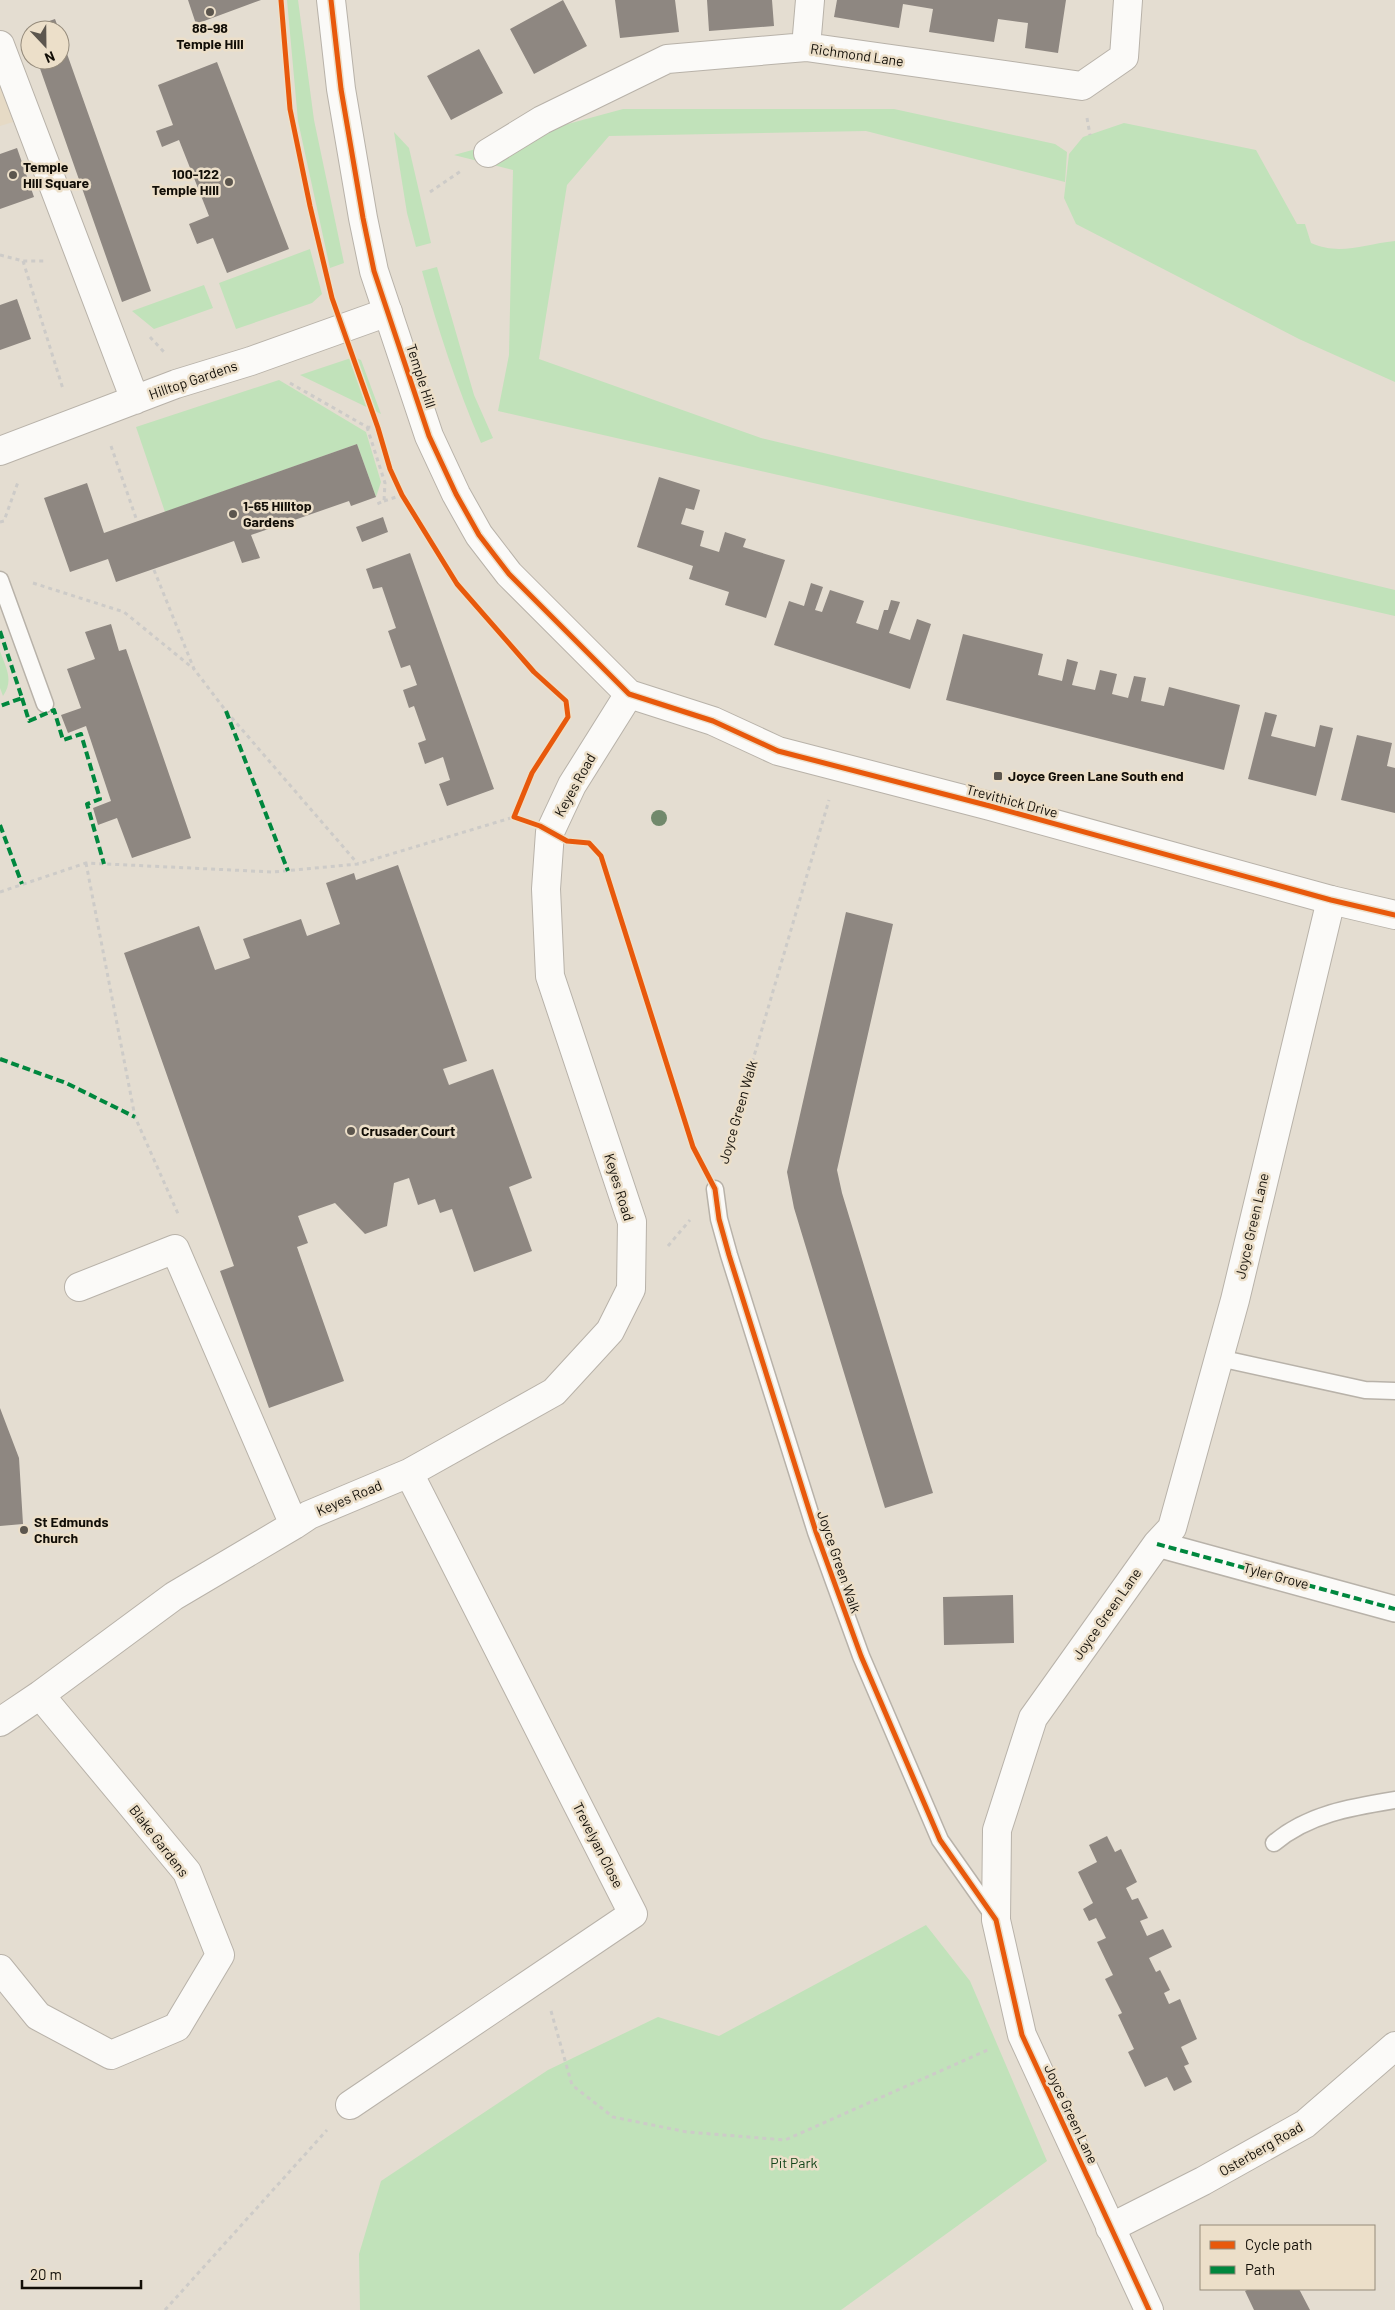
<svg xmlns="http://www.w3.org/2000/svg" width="1395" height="2310" font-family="Barlow,sans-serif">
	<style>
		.built { fill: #e6dac5 }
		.green { fill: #c1e2ba }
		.building { fill: #8e8781 }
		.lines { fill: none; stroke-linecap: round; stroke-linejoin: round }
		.service-casing { stroke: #b8b2a9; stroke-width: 19 }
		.pedestrian-casing { stroke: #b8b2a9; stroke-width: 28 }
		.minor-casing { stroke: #b8b2a9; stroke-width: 30 }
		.tertiary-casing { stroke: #b8b2a9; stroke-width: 30 }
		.path { stroke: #cdcbc8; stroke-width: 3; stroke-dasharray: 4 4; stroke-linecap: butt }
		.service { stroke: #fbfaf8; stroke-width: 16 }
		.pedestrian { stroke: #fbfaf8; stroke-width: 25 }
		.minor { stroke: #fbfaf8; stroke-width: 28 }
		.tertiary { stroke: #fbfaf8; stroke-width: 28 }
		.quiet { stroke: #00873e; stroke-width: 4; stroke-dasharray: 8 4; stroke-linecap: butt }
		.cycleway-casing { stroke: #ecdfc9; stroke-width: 8 }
		.cycleway { stroke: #e8590c; stroke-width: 5 }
		.tree { fill: #71896c }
		.poi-dot { fill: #5c564e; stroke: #ecdfc9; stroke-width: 2 }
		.labels { text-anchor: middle; stroke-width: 5; stroke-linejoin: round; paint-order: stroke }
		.poi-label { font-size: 14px; font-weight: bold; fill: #120e07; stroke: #ecdfc9; text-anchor: start }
		.street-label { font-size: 14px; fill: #120e07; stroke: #ecdfc9 }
		.park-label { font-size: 14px; fill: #13451a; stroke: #ecdfc9 }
	</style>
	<rect width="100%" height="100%" fill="#e4ddd1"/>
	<path class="built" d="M0,83L13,122L0,126Z"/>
	<path class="green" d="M287,0H298L314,120L344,263L330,268L298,121Z
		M623,109H894L1055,144L1067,152L1065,182L866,131L609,136L567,185L539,359L761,438L1395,590V616L498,411L509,355L513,170L454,155Z
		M1124,123L1256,150L1297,224H1305L1311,243C1340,256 1364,244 1395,241V382L1299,339L1076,224L1064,198L1069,154L1083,137Z
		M394,132L409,148L431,243L416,247L407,213Z
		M310,249L322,294L312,303L236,329L219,283Z
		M437,267L474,395L493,438L481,443C457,387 438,330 422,271Z
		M204,285L213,308L154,329L132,311Z
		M354,357L361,360L381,414L300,375Z
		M279,380L366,432L381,482L376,497L357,444L165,512L136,427Z
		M0,651C6,668 14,680 3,696L0,688Z
		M926,1925L970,1981L1047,2161L841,2310H360L359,2254L381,2181L548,2070L658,2017L719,2036Z"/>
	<path class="building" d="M188,0H261L196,24Z
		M563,0L587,46L534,74L510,29Z
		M615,0H675L679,32L620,38Z
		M707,0H772L774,26L709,31Z
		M837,0H1066L1058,53L1025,48L1028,23L998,19L994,42L929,32L933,9L903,4L899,28L834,17Z
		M55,19L59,30H30V40L26,29Z
		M60,34L151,291L122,302L37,60H60Z
		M479,49L503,93L451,120L427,76Z
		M217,62L289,249L227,273L213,238L197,244L189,224L209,216L179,140L162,147L156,131L173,125L158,85Z
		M17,148L34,197L0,209V154Z
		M17,299L31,339L0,350V305Z
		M357,444L376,497L351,506L349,501L251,535L260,558L242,563L234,541L116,582L108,559L70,572L44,498L87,483L104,533Z
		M659,477L700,490L694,510L686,508L681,524L704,531L700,546L719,552L725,532L746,539L743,547L785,560L766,618L725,605L729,592L689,579L693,566L637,547Z
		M383,517L388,532L362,542L356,527Z
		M410,553L494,789L447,806L439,784L450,780L443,757L425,764L418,743L426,740L414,706L409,708L403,690L417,685L410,665L401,668L388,631L396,628L382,587L373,589L366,569Z
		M811,583L823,587L815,610L822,612L830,590L864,601L856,623L878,630L884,610H888L891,600L900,602L889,633L910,640L917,619L931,624L910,689L774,645L789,601L804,606Z
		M111,624L119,651L126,649L191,838L132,858L117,818L98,825L93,808L111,801L86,726L68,733L61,715L81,708L67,669L95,659L85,632Z
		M963,634L1043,654L1038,675L1062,681L1067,659L1078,662L1072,685L1095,690L1100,670L1117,674L1112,694L1128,698L1134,676L1146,678L1141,701L1164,706L1169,687L1240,705L1224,770L946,700Z
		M1265,712L1277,715L1271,736L1315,747L1320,725L1333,728L1316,796L1248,779Z
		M1357,735L1392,743L1387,766L1395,768V813L1341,800Z
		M398,865L467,1061L443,1069L449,1085L493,1069L532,1178L509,1187L532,1251L474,1272L452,1209L440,1213L435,1199L418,1205L409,1178L394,1183L387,1226L365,1234L335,1203L298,1216L308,1243L297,1247L344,1381L269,1408L220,1271L234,1266L124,953L199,926L215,970L250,958L243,939L301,919L307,936L340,924L326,883L354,873L356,880Z
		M846,912L893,924L837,1170L842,1193L933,1493L885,1508L794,1208L787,1172Z
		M0,1408L19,1458L23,1524L0,1526Z
		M1013,1595L1014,1643L944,1645L943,1597Z
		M1107,1836L1115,1852L1121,1849L1137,1882L1126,1888L1132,1900L1138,1898L1148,1918L1140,1921L1147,1936L1163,1929L1172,1947L1149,1958L1156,1972L1160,1970L1170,1990L1164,1993L1169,2004L1180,1999L1197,2039L1181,2047L1189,2064L1184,2066L1192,2082L1174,2091L1167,2077L1145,2087L1128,2052L1134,2049L1118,2015L1122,2013L1105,1979L1113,1975L1097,1942L1106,1938L1096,1918L1089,1921L1083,1909L1093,1903L1078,1872L1097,1862L1089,1845Z
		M1249,2289H1299L1310,2310H1254L1245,2291Z"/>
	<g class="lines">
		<g class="service-casing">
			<path id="service" d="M0,580L45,704
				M715,1189L719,1219L729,1255L816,1532L861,1656L940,1840L995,1918
				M1219,1358L1365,1390L1395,1391
				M1274,1843C1308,1814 1352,1807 1395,1800"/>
		</g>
		<g class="pedestrian-casing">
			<path id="pedestrian" d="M1157,1544L1395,1609"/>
		</g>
		<g class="minor-casing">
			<path id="minor" d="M0,45L135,400
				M806,47L810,0
				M488,153L542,120L667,59L806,47L1082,86L1124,57L1128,0
				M0,451L176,384L251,361L388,312
				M79,1287L175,1249L294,1525
				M0,1722L40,1695L174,1596L294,1525L309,1515L409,1473L554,1392L610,1331L631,1289L632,1222L550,976L546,889L550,832L572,785L629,694
				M0,1969L38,2016L111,2055L177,2027L220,1955L187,1872L40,1695
				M350,2105L633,1914L409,1473
				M1110,2228L1203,2181L1305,2124L1395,2046
				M1149,2310L1022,2035L996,1920L997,1830L1033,1718L1157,1544L1172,1528L1235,1300L1331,900"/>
		</g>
		<g class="tertiary-casing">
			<path id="tertiary" d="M331,0L341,89L363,218L374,271L429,436L456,494L479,535L509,574L629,694L713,721L778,751L990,806L1331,900L1395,915"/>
		</g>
		<path class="path" d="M1087,118L1090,135
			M430,192L461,171
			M0,255L23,261H46
			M23,261L63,389
			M150,337L164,352
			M290,383L367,427L378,428
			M367,427L385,483L384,501L377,504
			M111,446L137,521
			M384,501L402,495
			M0,522L4,521L18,482
			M154,570L194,669L226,711L358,864
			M33,583L124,612L194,669
			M86,863L135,1117L179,1216
			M0,892L86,863L273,872L358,864L514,817
			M723,1162L829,800
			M668,1246L690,1220
			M551,2011L572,2085L613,2117L687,2132L785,2140L990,2049
			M165,2310L327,2130"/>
		<use href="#service" class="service"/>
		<use href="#pedestrian" class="pedestrian"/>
		<use href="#minor" class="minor"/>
		<use href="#tertiary" class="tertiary"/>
		<path class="quiet" d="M0,631L22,698L0,706
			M22,698L29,721L54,710L63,740L81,734L100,799L87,804L104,864
			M226,711L288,871
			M0,825L22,884
			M0,1059L66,1083L135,1117
			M1157,1544L1395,1609"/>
		<g class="cycleway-casing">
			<path id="cycleway" d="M281,0L290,109L310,206L332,298L378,428L390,469L402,495L457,584L534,672L566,701L568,717L532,773L514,817L540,826L567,841L589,843L601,856L693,1147L715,1189L719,1219L729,1255L816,1532L861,1656L940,1840L996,1920L1022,2035L1149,2310
				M331,0L341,89L363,218L374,271L429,436L456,494L479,535L509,574L629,694L713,721L778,751L990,806L1331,900L1395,915"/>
		</g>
		<use href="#cycleway" class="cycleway"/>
	</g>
	<circle class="tree" cx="659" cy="818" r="8"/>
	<g class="poi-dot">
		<circle cx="210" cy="12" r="5"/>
		<circle cx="13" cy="175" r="5"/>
		<circle cx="229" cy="182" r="5"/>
		<circle cx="233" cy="514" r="5"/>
		<rect x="993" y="771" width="10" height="10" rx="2.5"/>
		<circle cx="351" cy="1131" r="5"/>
		<circle cx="24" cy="1530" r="5"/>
	</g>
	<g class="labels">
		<g class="poi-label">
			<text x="210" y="33" text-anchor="middle">88-98<tspan x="210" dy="16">Temple Hill</tspan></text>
			<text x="23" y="172">Temple<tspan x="23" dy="16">Hill Square</tspan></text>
			<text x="219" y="179" text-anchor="end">100-122<tspan x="219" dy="16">Temple Hill</tspan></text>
			<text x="243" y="511">1-65 Hilltop<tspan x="243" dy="16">Gardens</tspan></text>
			<text x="1008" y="781">Joyce Green Lane South end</text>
			<text x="361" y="1136">Crusader Court</text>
			<text x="34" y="1527">St Edmunds<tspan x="34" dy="16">Church</tspan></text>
		</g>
		<g class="street-label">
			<text transform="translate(857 55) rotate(8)" y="5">Richmond Lane</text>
			<text transform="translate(421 376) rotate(72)" y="5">Temple Hill</text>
			<text transform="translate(193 380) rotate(-19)" y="5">Hilltop Gardens</text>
			<text transform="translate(575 785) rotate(-61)" y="5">Keyes Road</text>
			<text transform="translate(1012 801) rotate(15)" y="5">Trevithick Drive</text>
			<text transform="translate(738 1112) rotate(-74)" y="5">Joyce Green Walk</text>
			<text transform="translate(619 1187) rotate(73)" y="5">Keyes Road</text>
			<text transform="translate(1252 1226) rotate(-77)" y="5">Joyce Green Lane</text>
			<text transform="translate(349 1498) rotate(-23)" y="5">Keyes Road</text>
			<text transform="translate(839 1562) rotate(71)" y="5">Joyce Green Walk</text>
			<text transform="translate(1276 1576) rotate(15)" y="5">Tyler Grove</text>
			<text transform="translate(1107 1614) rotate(-55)" y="5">Joyce Green Lane</text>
			<text transform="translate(159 1841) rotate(52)" y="5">Blake Gardens</text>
			<text transform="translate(598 1845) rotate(63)" y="5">Trevelyan Close</text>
			<text transform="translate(1071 2114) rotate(65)" y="5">Joyce Green Lane</text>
			<text transform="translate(1261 2149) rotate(-30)" y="5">Osterberg Road</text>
		</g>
		<g class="park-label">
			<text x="794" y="2168">Pit Park</text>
		</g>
	</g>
	<rect x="1200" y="2225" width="175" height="65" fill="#ecdfc9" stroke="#958b7b"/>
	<rect x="1210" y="2241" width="25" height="8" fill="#e8590c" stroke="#958b7b"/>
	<text x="1245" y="2250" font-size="15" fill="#120e07">Cycle path</text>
	<rect x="1210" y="2266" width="25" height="8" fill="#00873e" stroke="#958b7b"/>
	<text x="1245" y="2275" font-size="15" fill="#120e07">Path</text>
	<g transform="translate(45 45) rotate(158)"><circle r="24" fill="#ecdfc9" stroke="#958b7b"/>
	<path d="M0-4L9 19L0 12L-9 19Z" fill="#5c564e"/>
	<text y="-8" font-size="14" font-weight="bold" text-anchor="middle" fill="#120e07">N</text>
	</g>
	<path d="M22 2280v8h119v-8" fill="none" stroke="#120e07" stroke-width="2.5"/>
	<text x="30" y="2280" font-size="15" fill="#120e07" stroke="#ecdfc9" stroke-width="4" paint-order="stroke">20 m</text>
</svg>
